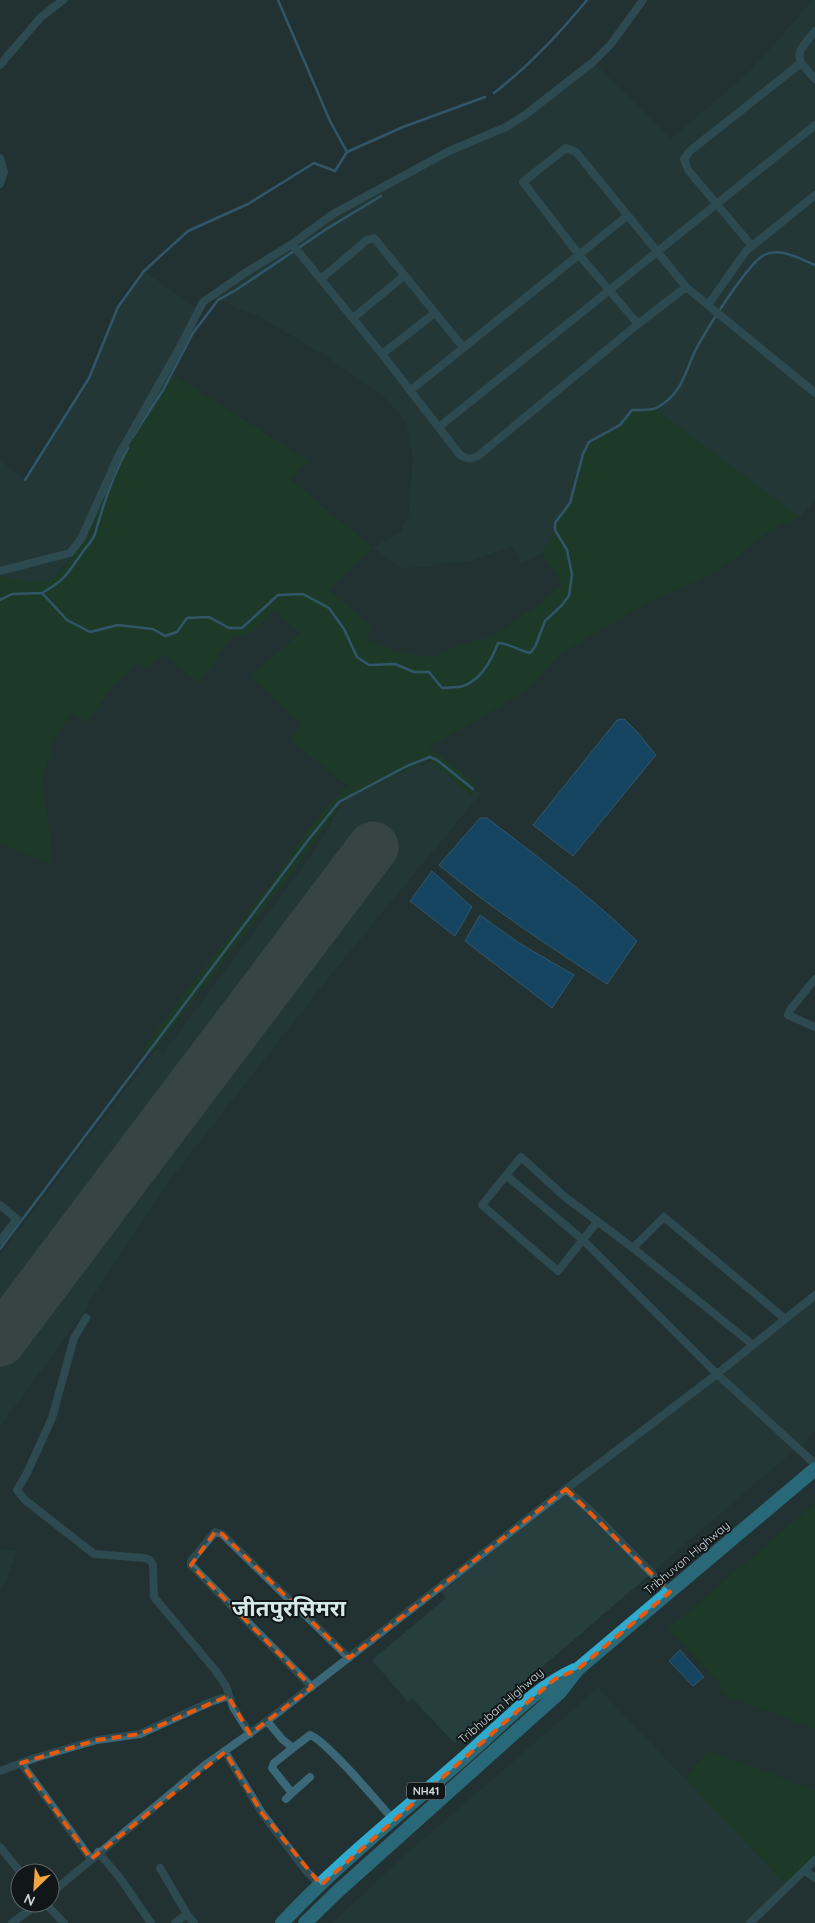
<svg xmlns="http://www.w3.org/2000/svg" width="815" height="1923" font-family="Quicksand,'Noto Sans Devanagari',sans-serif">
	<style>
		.built { fill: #273e3e }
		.green { fill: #18441e }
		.water { fill: #075e9d; stroke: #4383af }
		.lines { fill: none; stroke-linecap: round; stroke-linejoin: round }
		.stream { stroke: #4383af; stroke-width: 2.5 }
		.runway { stroke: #4e5c5c; stroke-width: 51 }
		.minor { stroke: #3a6878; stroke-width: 8 }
		.trunk { stroke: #30abd0; stroke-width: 14 }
		.marked { fill: none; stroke: #e8590c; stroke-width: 4; stroke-dasharray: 10 6; stroke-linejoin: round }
		.labels { text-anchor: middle; stroke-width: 4; stroke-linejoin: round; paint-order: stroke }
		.shield { fill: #111718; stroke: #979f9f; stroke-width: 1 }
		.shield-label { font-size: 11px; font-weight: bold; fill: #d0d9d9 }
		.street-label { font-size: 12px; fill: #d0d9d9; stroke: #111718 }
		.town-label { font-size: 22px; font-weight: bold; fill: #d5e8e8; stroke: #111718 }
	</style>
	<rect width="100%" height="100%" fill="#223131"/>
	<path class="built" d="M813,0H815V500L800,517L656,409L632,410L620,425L589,442L581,460L570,503L555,523V530L542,553L521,564L512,546L467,562L444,563L427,567L402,568L373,548L401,531L409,514L413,457L406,421L381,394L320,352L260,317L218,300L213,295L245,273L383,187L506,127L593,62L671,139L750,71Z
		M144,271L199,310L85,535L67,562L54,577L34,583L0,576V460L25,480L89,378L118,307Z
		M431,761L480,794L333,972L172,1177L104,1279L83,1313L0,1427V1255L156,1049L164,1053L310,858L344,801L411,768Z
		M815,1295V1432L454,1743L412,1698L408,1702L372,1660L446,1598L438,1589Z
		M0,1549L18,1551L0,1594Z
		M598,1688L788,1887L750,1923H332L403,1857Z"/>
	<path class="green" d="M167,370L308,461L291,480L373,548L329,590L373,628L366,640L402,652L429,657L465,644L495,635L543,601L562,585L542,553L555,530V523L570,503L581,460L589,442L620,425L632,410L656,409L800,517L769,531L718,571L647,603L582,641L558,656L529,689L476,721L428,747L438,753L476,785L471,796L431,761L411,768L344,801L306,854L156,1049L147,1053L142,1051L185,992L268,888L304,835L333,800L349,785L341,782L291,739L301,724L251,677L300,633L274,610L252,632L233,637L199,683L163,654L148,669L138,662L111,689L86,723L72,713L53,742L43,780L53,865L0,844V576C18,578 34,586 52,578C71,569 93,512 103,493C124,452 146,411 167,370Z
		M815,1503V1729L719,1693L722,1686L668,1629Z
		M708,1750L815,1790V1860L788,1887L685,1779Z"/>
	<path class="water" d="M624,719L638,733L656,755L573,856L533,825L617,720Z
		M480,818H487C538,857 590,896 637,941L607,984C549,946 492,909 439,865Z
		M432,871L472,907L455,936L410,901Z
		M480,915L519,943L574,975L552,1008L465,941Z
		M680,1650L704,1677L693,1686L669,1661Z"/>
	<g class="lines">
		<path class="stream" d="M278,0L330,121L347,152
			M494,93C529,66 559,34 587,0
			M132,438L163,390L193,333L218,300L236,290L328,228L381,196
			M25,480L89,378L118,307L144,271L188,231L248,204L314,163L335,171L347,152L403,127L485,97
			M42,593C66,579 67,574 82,553C86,547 93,540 95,534C103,505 113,474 128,448
			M0,600L12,594L42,593L67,620L90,632L118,625L153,629L165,636L177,632L187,618L209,617L229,628H242L278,595L303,594L329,608L344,629L357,657L369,665L395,664L414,672H429L442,688C449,687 457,688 463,686C481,680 492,659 498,643C508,643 518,650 530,653L535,647L545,621L561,606L569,596L572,575L567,550L555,530V523L570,503L583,454L589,442L620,425L632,410C639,410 652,411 658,407C682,393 684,375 695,351C705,332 747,264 764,255C780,247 801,259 815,265
			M0,1249L309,839L339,802L407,766L430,757L437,760L473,789"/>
		<path class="runway" d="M0,1341L373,847"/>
		<path class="minor" d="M815,31C795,56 793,55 815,79
			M0,65L41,17L63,0
			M0,158L4,172L0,184
			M292,244L382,354L460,455C467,459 470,460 478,456L638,324L686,287
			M752,246L688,170L684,159L690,151L801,63
			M321,279L367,240L374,238L463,347
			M708,305L746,251L815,195
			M353,318L404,276
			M638,324L580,256L523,182L566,148L576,152L686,287L815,393
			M382,354L435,313
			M411,390L627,216
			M439,427L815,125
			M0,571L70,553L81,539L119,455L180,347L203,302L245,273L292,244L333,214L449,151L506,127L525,115L593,62L611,44L643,0
			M815,979L790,1010L788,1015L815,1027
			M507,1176L583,1240L717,1374L815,1464
			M0,1205L17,1219L0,1241
			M597,1222L558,1271L482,1205L521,1157L565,1197L633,1248L753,1345
			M633,1248L664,1217L784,1318
			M86,1318L74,1338L52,1418L27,1473L17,1490L25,1500L94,1554L145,1558L150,1560L153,1565L154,1597L215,1670L226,1686L233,1707L250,1734
			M566,1489L717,1374L815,1295
			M312,1687L191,1565V1561L215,1532L222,1534L349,1658
			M267,1721L282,1739L293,1748L310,1735C327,1741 378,1803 393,1819
			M225,1752L262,1813L307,1872L321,1885
			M21,1763L91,1859
			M0,1771L35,1758L97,1740L140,1734L208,1703L228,1696
			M292,1793L310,1777
			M286,1799L292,1793L272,1768L274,1763L293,1748
			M0,1847L21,1873
			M98,1852L120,1878L151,1923
			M160,1868L187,1914L175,1923
			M805,1871L815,1878
			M50,1894L205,1765L267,1721L566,1489L591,1511L670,1592
			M45,1903L64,1923
			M187,1914L194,1923
			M12,1923L39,1903
			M750,1923L815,1860"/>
		<path class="trunk" d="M282,1923C338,1863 404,1811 465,1757C500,1727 533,1689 575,1670
			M305,1923L338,1891L560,1692L578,1669L815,1469"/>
	</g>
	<path d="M0 0H815V1923H0ZM566,1489L670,1592L578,1669L555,1679L522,1707L321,1885L262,1813L225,1752L91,1859L21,1763L97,1740L140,1734L228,1696L250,1734L312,1687L191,1565L215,1532L222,1534L349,1658Z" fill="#223131" fill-opacity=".55" fill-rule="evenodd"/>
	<path class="marked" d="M566,1489L670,1592L578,1669L555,1679L522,1707L321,1885L262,1813L225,1752L91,1859L21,1763L97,1740L140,1734L228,1696L250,1734L312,1687L191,1565L215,1532L222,1534L349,1658Z"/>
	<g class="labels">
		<rect class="shield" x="407" y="1782.5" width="38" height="17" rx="4"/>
		<g class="shield-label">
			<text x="426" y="1795">NH41</text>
		</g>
		<g class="street-label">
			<text transform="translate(687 1558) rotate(-40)" y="4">Tribhuvan Highway</text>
			<text transform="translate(501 1706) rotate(-41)" y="4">Tribhuban Highway</text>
		</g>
		<g class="town-label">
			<text x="289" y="1616">जीतपुरसिमरा</text>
		</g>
	</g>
	<g transform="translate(35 1888) rotate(205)"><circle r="24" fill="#111718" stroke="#5d6565"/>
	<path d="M0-4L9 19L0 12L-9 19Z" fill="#f2a541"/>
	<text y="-8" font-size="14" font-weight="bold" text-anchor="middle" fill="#d0d9d9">N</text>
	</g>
</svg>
